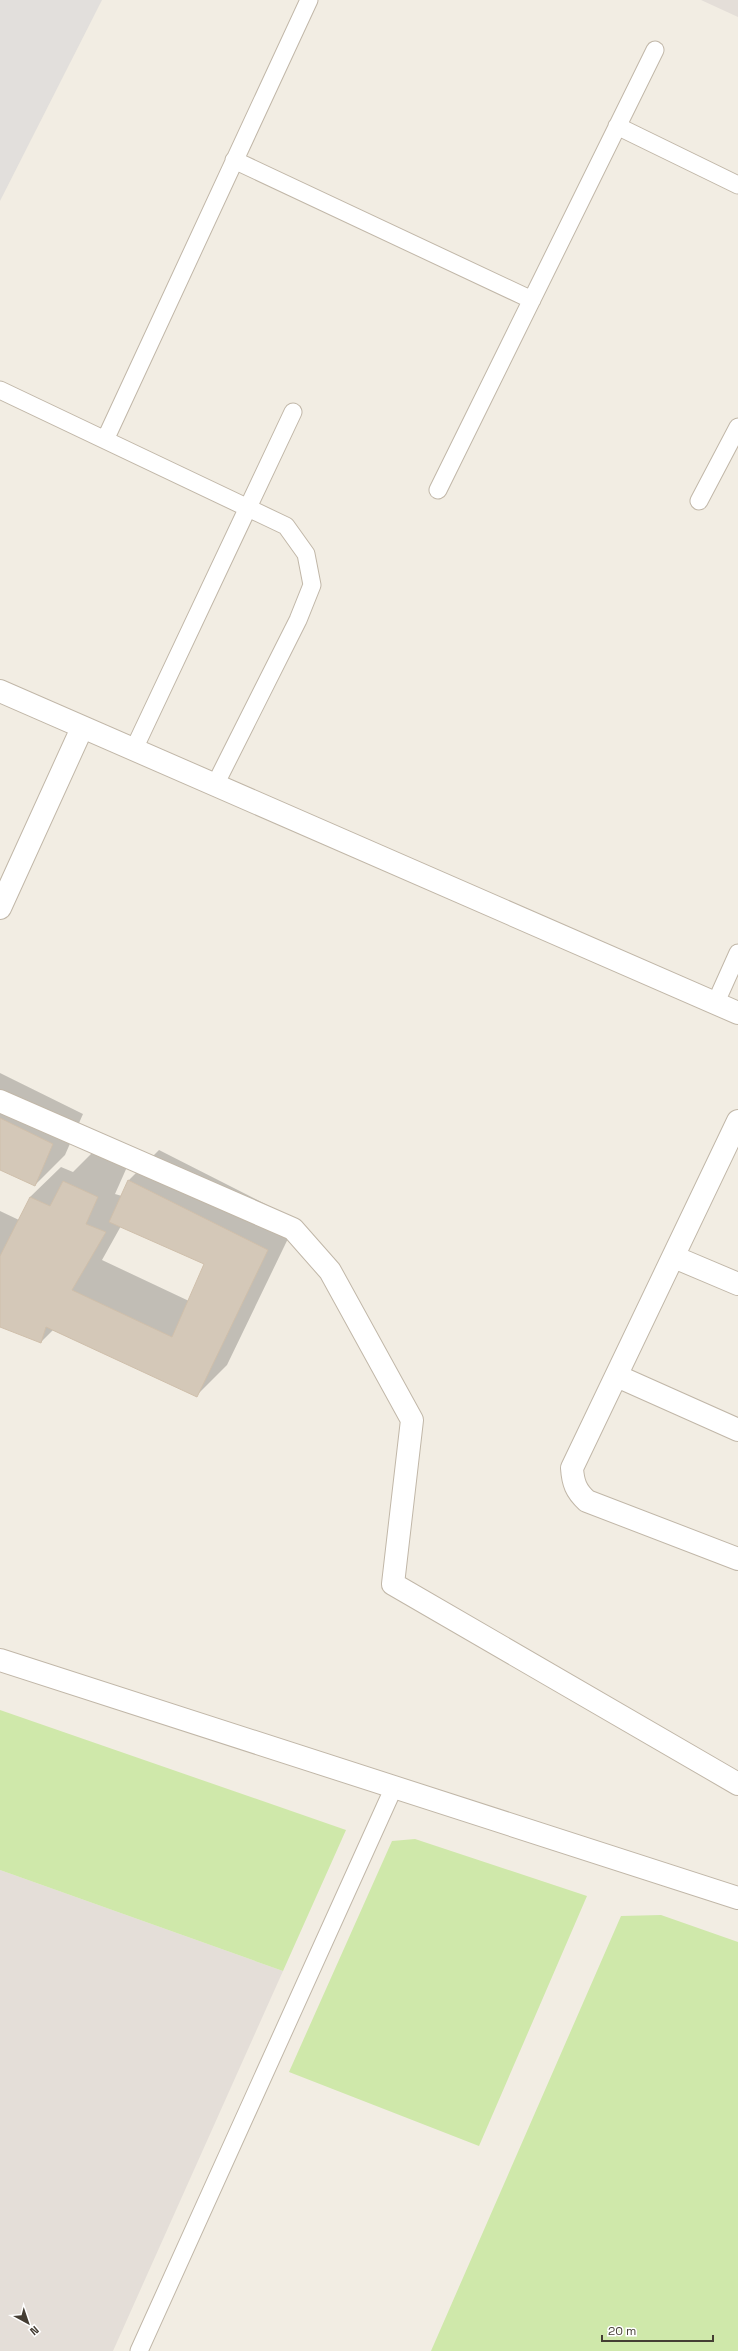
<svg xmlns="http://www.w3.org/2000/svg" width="738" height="2351" font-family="'Space Grotesk',sans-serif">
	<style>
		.industrial { fill: #e4ded8 }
		.green { fill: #cfe8aa }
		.parking { fill: #e2dfdc }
		.shadow { fill: #0003; fill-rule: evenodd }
		.building { fill: #d4c8b8; stroke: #cfbfab }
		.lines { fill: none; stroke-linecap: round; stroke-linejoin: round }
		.lane-casing { stroke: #c1b7a8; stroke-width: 19 }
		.street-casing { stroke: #c1b7a8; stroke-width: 24 }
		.lane { stroke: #fff; stroke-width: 17 }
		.street { stroke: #fff; stroke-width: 22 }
	</style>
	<rect width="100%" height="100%" fill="#f2ede3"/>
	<path class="industrial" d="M701,0H738V17Z
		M0,1870L283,1971L113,2351H0Z"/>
	<path class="green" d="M0,1710L346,1830L283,1971L0,1870Z
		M415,1839L587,1896L479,2146L289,2072L392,1841Z
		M661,1915L738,1942V2351H431L621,1916Z"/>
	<path class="parking" d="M0,0H102L0,201Z"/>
	<path class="shadow" d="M0,1073L83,1114L65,1155L35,1185L0,1169Z
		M159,1150L297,1220L227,1365L197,1395L53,1330L41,1342L0,1326V1211L19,1220L30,1197L61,1167L73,1172L94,1151L127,1167L115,1194L122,1196L129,1180ZM121,1226L206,1264L189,1301L102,1260Z"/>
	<path class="building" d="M0,1118L53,1144L35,1186L0,1170Z
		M128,1180L268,1250L197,1397L46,1327L41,1343L0,1327V1256L30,1197L50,1206L63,1181L98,1197L86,1224L106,1232L72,1290L172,1337L204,1264L109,1222Z"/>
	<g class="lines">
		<g class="lane-casing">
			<path id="lane" d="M617,126L738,185
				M234,160L532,300
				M0,390L286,526L306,554L312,585L298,620L215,785
				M105,440L309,0
				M438,490L655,50
				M699,501L738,427
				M134,749L293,412
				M716,1002L738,953
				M139,2351L394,1787"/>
		</g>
		<g class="street-casing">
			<path id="street" d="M0,691L738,1013
				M0,908L82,728
				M0,1101L293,1229L330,1271L412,1420L393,1584L738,1784
				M738,1121L572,1468C573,1483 576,1491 587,1501L738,1559
				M674,1257L738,1284
				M617,1376L738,1430
				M0,1660L738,1898"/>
		</g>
		<use href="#lane" class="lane"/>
		<use href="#street" class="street"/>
	</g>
	<g transform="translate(28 2323) rotate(140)" stroke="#ffffff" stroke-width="3" paint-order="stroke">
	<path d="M0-3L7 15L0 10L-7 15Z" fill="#443d33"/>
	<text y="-6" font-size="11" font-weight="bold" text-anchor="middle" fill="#443d33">N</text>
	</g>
	<path d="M602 2335v6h111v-6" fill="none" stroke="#443d33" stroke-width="2"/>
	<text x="608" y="2335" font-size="12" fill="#443d33" stroke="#ffffff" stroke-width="3" paint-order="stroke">20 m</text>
</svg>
